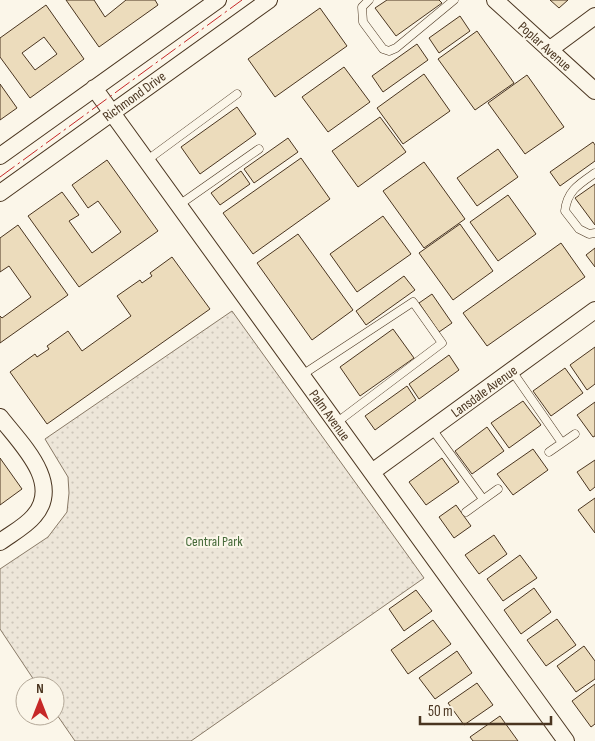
<svg xmlns="http://www.w3.org/2000/svg" width="595" height="741" font-family="'Sofia Sans Condensed',sans-serif">
	<style>
		.park { fill: url(#park-dots); stroke: #887966 }
		.building { fill: #ecdcbc; stroke: #4a3520; fill-rule: evenodd }
		.lines { fill: none; stroke-linecap: round; stroke-linejoin: round }
		.lane-casing { stroke: #4a3520; stroke-width: 9 }
		.street-casing { stroke: #4a3520; stroke-width: 18 }
		.lane { stroke: #fbf6e9; stroke-width: 8 }
		.street { stroke: #fbf6e9; stroke-width: 16 }
		.power { stroke: #c62828; stroke-width: 1; stroke-dasharray: 18 4 2.5 4; stroke-linecap: butt }
		.labels { text-anchor: middle; stroke-width: 4; stroke-linejoin: round; paint-order: stroke }
		.street-label { font-size: 14px; fill: #4a3520; stroke: #fbf6e9 }
		.park-label { font-size: 14px; fill: #436837; stroke: #fbf6e9 }
	</style>
	<defs>
		<pattern id="park-dots" width="8" height="8" patternUnits="userSpaceOnUse" patternTransform="scale(1.25)"><rect width="8" height="8" fill="#ede6d9"/><path d="M2 2h.1M6 6h.1" fill="none" stroke="#cdc6ba" stroke-width="1.8" stroke-linecap="round"/></pattern>
	</defs>
	<rect width="100%" height="100%" fill="#fbf6e9"/>
	<path class="park" d="M232,311L424,578L191,741H75L55,712V686H38L0,629V569L48,537L67,512L69,493L68,477L45,439Z"/>
	<path class="building" d="M66,0H94L105,17L126,0H155L158,5L99,47Z
		M387,0H439L442,3L396,36L375,8Z
		M550,0H568L559,8Z
		M46,5L84,59L30,98L0,57V38ZM44,37L57,54L35,70L22,53Z
		M320,8L347,46L275,97L248,59Z
		M460,16L470,31L439,53L429,38Z
		M477,31L514,83L475,110L438,59Z
		M417,44L428,60L383,92L372,76Z
		M344,67L370,102L328,132L302,97Z
		M424,74L450,111L403,144L377,108Z
		M527,75L564,127L525,154L488,103Z
		M0,84L17,108L0,120Z
		M237,107L256,134L200,174L181,147Z
		M380,117L406,152L358,187L332,151Z
		M288,138L298,152L254,183L244,169Z
		M593,142L595,145V161L560,186L550,172Z
		M498,149L518,177L477,206L457,178Z
		M301,158L330,199L253,254L223,213Z
		M107,160L158,231L79,287L28,216L62,192L79,215L69,221L92,253L121,232L98,201L88,208L72,185Z
		M424,162L465,219L424,248L383,191Z
		M241,171L250,184L220,205L211,193Z
		M595,184V225L575,198Z
		M508,195L536,234L498,261L470,222Z
		M383,216L411,254L357,292L330,254Z
		M460,224L493,271L453,300L419,253Z
		M18,225L68,295L0,343V316L2,318L31,297L9,266L0,272V238Z
		M298,234L353,310L312,340L257,263Z
		M561,243L585,277L487,346L463,313Z
		M595,248V267L586,255Z
		M172,257L210,309L47,424L10,372L35,354L37,357L49,349L47,346L68,331L82,351L131,316L117,296L140,280L142,283L152,276L150,273Z
		M404,276L415,290L366,325L356,311Z
		M432,294L452,323L439,332L419,303Z
		M393,329L414,358L360,396L340,367Z
		M595,347V384L587,390L570,365Z
		M449,355L459,370L419,399L409,384Z
		M565,368L583,393L551,416L533,391Z
		M407,386L416,400L375,430L365,416Z
		M523,401L541,425L509,448L491,423Z
		M595,402V436L593,437L577,415Z
		M487,427L504,451L472,474L455,451Z
		M533,449L548,470L513,495L497,474Z
		M0,458L22,489L0,505Z
		M442,458L459,482L426,505L409,482Z
		M595,460V487L590,491L577,472Z
		M595,498V533L578,510Z
		M456,505L471,526L454,538L439,517Z
		M494,535L507,554L479,574L465,555Z
		M520,555L537,578L503,601L487,579Z
		M534,588L551,612L521,634L504,610Z
		M416,590L432,611L404,631L389,609Z
		M557,619L576,645L546,666L527,640Z
		M433,620L451,644L408,674L391,650Z
		M584,646L595,661V679L576,692L557,666Z
		M457,651L472,673L435,699L419,678Z
		M477,683L493,705L464,725L448,703Z
		M595,684V724L591,727L572,701Z
		M500,716L518,741H473L470,737Z"/>
	<g class="lines">
		<g class="lane-casing">
			<path id="lane" d="M369,0L362,7L363,22L383,49L389,51L396,48L454,0
				M146,161L237,94
				M595,173C579,184 567,191 565,211L579,229L589,234L595,233
				M179,205L259,149
				M512,371L562,443
				M302,375L413,302L442,343L336,423
				M432,429L483,499
				M549,452L575,434
				M466,512L498,489"/>
		</g>
		<g class="street-casing">
			<path id="street" d="M495,0L595,91
				M549,50L595,16
				M94,88L566,741
				M0,156L218,0
				M0,193L269,0
				M0,417C20,443 63,483 34,516C26,526 11,534 0,542
				M372,472L595,310"/>
		</g>
		<use href="#lane" class="lane"/>
		<use href="#street" class="street"/>
		<path class="power" d="M0,177L242,0"/>
	</g>
	<g class="labels">
		<g class="street-label">
			<text transform="translate(545 46) rotate(42)" y="5">Poplar Avenue</text>
			<text transform="translate(134 96) rotate(-36)" y="5">Richmond Drive</text>
			<text transform="translate(484 391) rotate(-36)" y="5">Lansdale Avenue</text>
			<text transform="translate(330 415) rotate(54)" y="5">Palm Avenue</text>
		</g>
		<g class="park-label">
			<text x="214" y="546">Central Park</text>
		</g>
	</g>
	<g transform="translate(40 701)"><circle r="24" fill="#fbf6e9" stroke="#b4a999"/>
	<path d="M0-4L9 19L0 12L-9 19Z" fill="#c62828"/>
	<text y="-8" font-size="14" font-weight="bold" text-anchor="middle" fill="#4a3520">N</text>
	</g>
	<path d="M420 716v8h131v-8" fill="none" stroke="#4a3520" stroke-width="2.5"/>
	<text x="428" y="716" font-size="15" fill="#4a3520" stroke="#fbf6e9" stroke-width="4" paint-order="stroke">50 m</text>
</svg>
